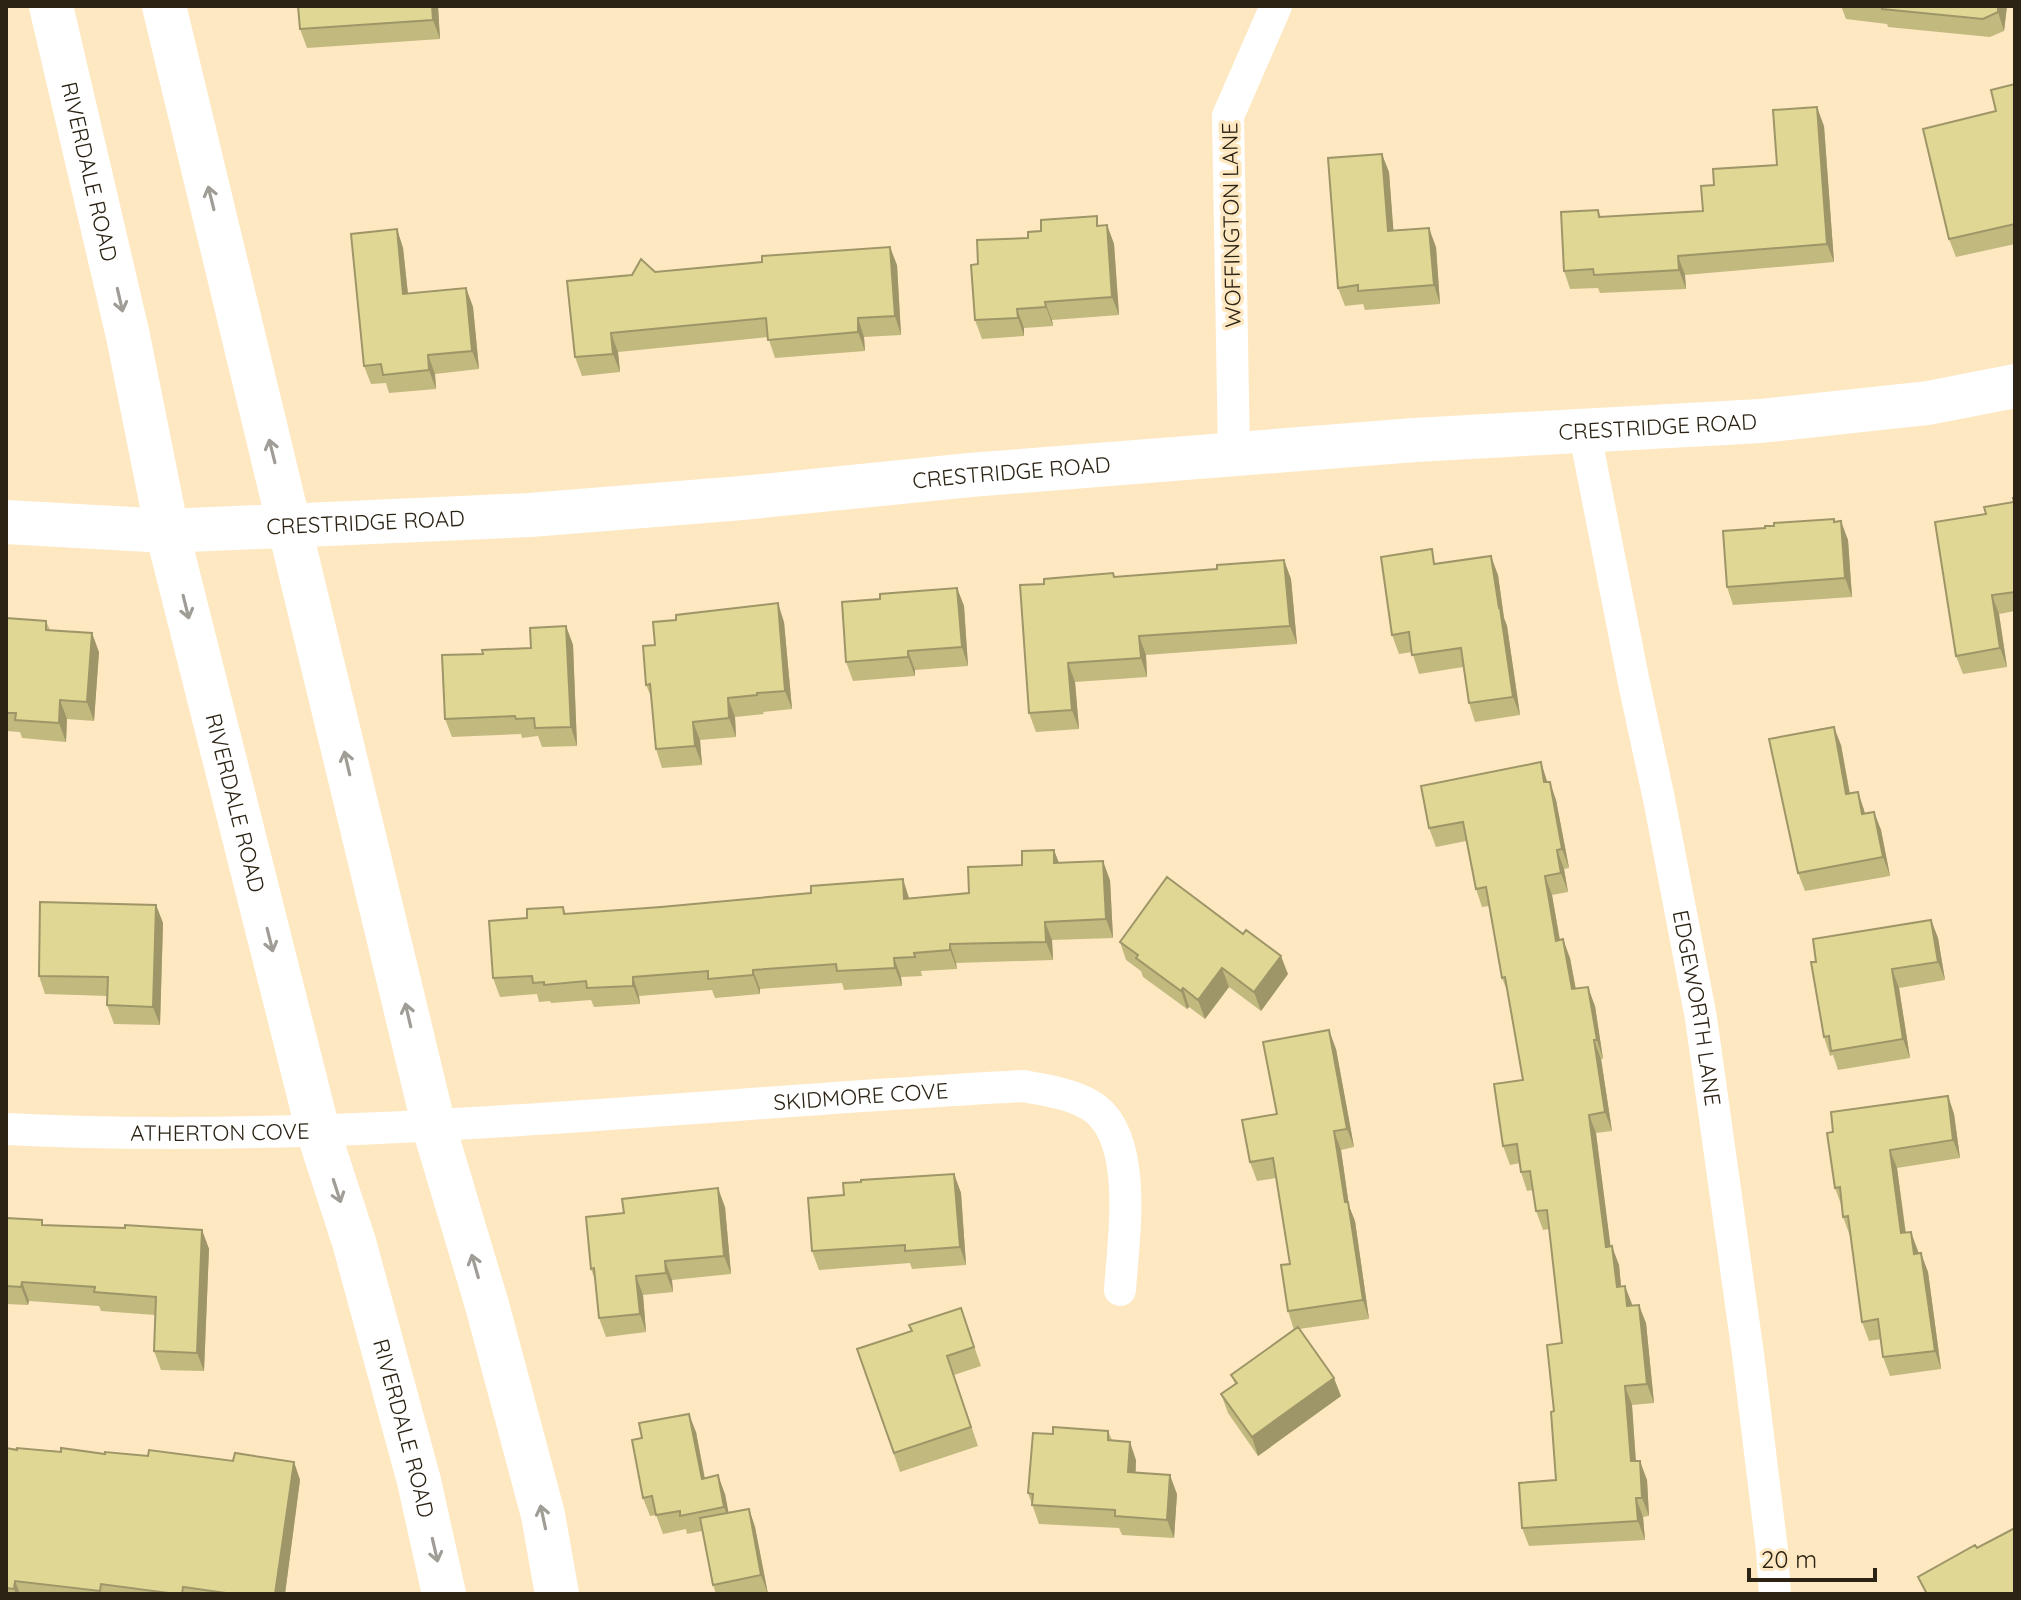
<svg xmlns="http://www.w3.org/2000/svg" width="2021" height="1600" font-family="Quicksand,sans-serif">
	<style>
		.lines { fill: none; stroke-linecap: round; stroke-linejoin: round }
		.street { stroke: #fff; stroke-width: 32 }
		.secondary { stroke: #fff; stroke-width: 44 }
		.wall { fill: #c2b97f }
		.shaded-wall { fill: #9e9668 }
		.building { fill: #e1d794; stroke: #9e9668; stroke-width: 2 }
		.oneway { stroke: #a09c96 }
		.labels { text-anchor: middle; stroke-width: 7; stroke-linejoin: round; paint-order: stroke }
		.street-label { font-size: 22px; fill: #2c2315; stroke: #fee8c2 }
	</style>
	<rect width="100%" height="100%" fill="#fee8c2"/>
	<g class="lines">
		<g class="street">
			<path id="s1" d="M1584,429L1634,683L1659,799L1701,1018L1748,1354L1772,1550L1775,1594"/>
			<path d="M1234,454L1228,116L1276,6"/>
			<path id="s2" d="M6,1129C346,1146 684,1104 1023,1086C1045,1090 1068,1093 1088,1104C1141,1132 1123,1240 1120,1290"/>
		</g>
		<g class="secondary">
			<path id="s3" d="M51,6L128,336L167,531L318,1131L354,1242L419,1481L444,1594"/>
			<path d="M164,6L434,1127L487,1305L543,1515L557,1594"/>
			<path id="s4" d="M6,522L167,531L530,515L742,498L970,475L1415,440L1761,421L1928,403L2015,386"/>
		</g>
	</g>
	<path class="wall" d="M438,6L440,39L307,48L300,29Z
		M1841,6H2007L2004,31L1990,37L1888,27L1887,24L1846,19Z
		M2015,84V244L1956,257L1949,239L1996,111Z
		M1824,126L1834,262L1685,275L1686,289L1600,293L1598,288L1570,289L1564,271L1598,210L1601,217L1703,211L1714,185L1777,165Z
		M1389,172L1393,231L1436,247L1440,304L1365,310L1363,304L1345,306L1338,288Z
		M1107,225L1114,244L1119,315L1052,320L1053,326L1024,328V336L982,339L975,320L978,264L1028,238Z
		M397,229L403,248L408,294L466,288L473,307L479,369L435,374L436,389L389,393L386,383L371,384L364,366Z
		M897,265L901,335L864,337L865,351L775,358L768,337L618,352L620,372L582,376L575,357L655,272Z
		M2015,498V611L1999,614L2007,667L1963,674L1956,656L1986,514L2014,502Z
		M1835,522L1848,540L1852,597L1733,605L1727,587L1765,528Z
		M1284,560L1291,579L1297,644L1146,655L1147,677L1075,682L1079,729L1036,732L1029,713L1044,584L1113,573L1115,577L1217,569Z
		M1437,564L1498,575L1504,618L1507,626L1520,715L1475,722L1469,703L1463,667L1419,674L1412,652L1399,654L1392,635Z
		M957,588L964,606L968,666L915,670V676L853,681L846,662L880,599Z
		M6,618L46,621L50,630L99,652L94,721L67,719L66,742L22,738L20,732L6,731Z
		M784,622L792,709L763,712L764,714L735,717L736,737L700,740L702,765L662,768L656,749L652,699L646,685L655,645Z
		M566,626L573,645L577,746L542,747L538,736L522,738L521,734L452,737L445,719L483,654L531,648Z
		M1841,745L1850,793L1858,792L1865,813L1874,812L1881,830L1890,876L1805,891L1798,873Z
		M1548,782L1556,800L1569,868L1564,869L1568,892L1552,895L1560,940L1570,958L1576,989L1595,1006L1603,1059H1601L1612,1131L1596,1133L1610,1246L1619,1265L1621,1286L1632,1305L1646,1323L1654,1403L1632,1405L1636,1461L1647,1480L1649,1516L1643,1517L1645,1540L1529,1546L1522,1528L1556,1480L1554,1411L1562,1343L1549,1229L1543,1230L1536,1211L1533,1190L1527,1191L1521,1172L1520,1163L1510,1165L1503,1146L1523,1080L1508,993L1502,978L1489,906L1482,907L1476,889L1466,841L1436,847L1429,828Z
		M1054,850L1059,863L1110,880L1113,938L1052,940L1053,960L956,963L957,969L921,971L922,976L901,977L902,986L844,990L842,983L760,989V994L715,998L712,990L639,996L640,1004L594,1007L591,1000L551,1003L550,1001L539,1002L537,994L500,997L493,978L527,918L563,907L566,914L909,898L969,893L1022,865Z
		M156,905L163,923L160,1025L114,1024L107,1005L108,996L45,994L39,976Z
		M1931,920L1938,938L1945,980L1899,988L1910,1058L1838,1070L1833,1055L1830,1056L1824,1037L1816,962Z
		M1120,942L1288,974L1261,1011L1229,987L1205,1019L1189,1007L1187,1009L1143,977L1141,971L1126,960Z
		M1336,1049L1354,1147L1341,1150L1349,1206L1355,1221L1369,1319L1299,1329L1341,1396L1258,1456L1228,1413L1221,1394L1235,1384L1231,1375L1294,1330L1288,1311L1290,1264L1276,1178L1257,1181L1250,1162L1277,1114Z
		M1948,1096L1954,1114L1960,1158L1897,1168L1906,1233L1918,1251L1928,1272L1941,1369L1890,1376L1883,1357L1881,1339L1869,1341L1862,1322L1850,1236L1843,1217L1842,1207L1835,1188L1833,1132Z
		M954,1174L961,1193L966,1265L912,1269L910,1263L819,1270L812,1251L844,1195Z
		M725,1207L731,1274L672,1280L673,1292L643,1295L646,1332L606,1337L599,1318L595,1280L591,1269Z
		M6,1218L44,1225L202,1230L209,1249L204,1371L161,1370L154,1351L155,1315L101,1311L99,1306L29,1301L28,1305L6,1304Z
		M961,1308L981,1366L954,1375L978,1446L900,1472L857,1349L912,1331Z
		M1108,1431L1112,1440L1136,1460V1473L1177,1494L1174,1538L1122,1535L1119,1528L1039,1524L1028,1493L1053,1434Z
		M696,1432L705,1478L725,1494L728,1513L749,1509L755,1527L768,1594H716L713,1585L702,1531L687,1534L686,1529L663,1534L656,1515L650,1516L643,1498Z
		M6,1448L233,1461L294,1462L300,1480L285,1594H6Z"/>
	<path class="shaded-wall" d="M432,6H438L440,39L433,20Z
		M1998,6H2007L2004,31L1998,12Z
		M1817,107L1824,126L1834,262L1827,244Z
		M1382,154L1389,172L1395,250L1388,231Z
		M1107,225L1114,244L1119,315L1112,297Z
		M1429,228L1436,247L1440,304L1434,285Z
		M397,229L403,248L410,313L403,294Z
		M890,247L897,265L901,335L895,316Z
		M1678,256L1685,275L1686,289L1679,270Z
		M466,288L473,307L479,369L472,351Z
		M1045,302L1052,320L1053,326L1046,307Z
		M1017,309L1024,328V336L1018,318Z
		M858,318L864,337L865,351L858,332Z
		M611,333L618,352L620,372L613,354Z
		M428,355L435,374L436,389L429,370Z
		M1841,521L1848,540L1852,597L1845,578Z
		M1491,556L1498,575L1504,618L1507,626L1520,715L1513,697Z
		M1284,560L1291,579L1297,644L1290,626Z
		M957,588L964,606L968,666L962,647Z
		M1992,595L1999,614L2007,667L2000,648Z
		M778,603L784,622L792,709L785,691Z
		M566,626L573,645L577,746L571,727Z
		M92,633L99,652L94,721L87,702Z
		M1139,636L1146,655L1147,677L1141,658Z
		M908,651L915,670V676L908,657Z
		M1068,663L1075,682L1079,729L1072,710Z
		M728,698L735,717L736,737L729,718Z
		M60,700L67,719L66,742L59,723Z
		M693,722L700,740L702,765L695,746Z
		M1834,727L1841,745L1853,813L1846,794Z
		M1541,762L1547,781L1551,801L1544,782Z
		M1550,782L1556,800L1569,868L1562,849Z
		M1858,792L1864,810L1868,832L1862,814Z
		M1874,812L1881,830L1890,876L1883,857Z
		M1054,850L1061,869L1054,863Z
		M1557,850L1564,869L1568,892L1561,873Z
		M1103,861L1110,880L1113,938L1106,919Z
		M1545,876L1552,895L1563,959L1556,941Z
		M903,879L909,898L904,899Z
		M156,905L163,923L160,1025L153,1007Z
		M1931,920L1938,938L1945,980L1938,962Z
		M1045,922L1052,940L1053,960L1046,942Z
		M1563,939L1570,958L1579,1008L1572,989Z
		M950,944L956,963L957,969L950,950Z
		M1281,956L1288,974L1261,1011L1254,992Z
		M894,958L901,977L902,986L895,968Z
		M1222,968L1229,987L1205,1019L1198,1000Z
		M1892,969L1899,988L1910,1058L1903,1039Z
		M753,970L760,989V994L753,975Z
		M633,977L639,996L640,1004L633,986Z
		M1588,987L1595,1006L1603,1059L1597,1040Z
		M1183,988L1189,1007L1187,1009L1181,991Z
		M1329,1030L1336,1049L1354,1147L1347,1129Z
		M1594,1040L1601,1059L1612,1131L1605,1112Z
		M1948,1096L1954,1114L1960,1158L1953,1140Z
		M1589,1115L1596,1133L1613,1265L1606,1247Z
		M1334,1131L1341,1150L1349,1206L1355,1221L1369,1319L1363,1300L1345,1202Z
		M1890,1150L1897,1168L1908,1252L1901,1233Z
		M954,1174L961,1193L966,1265L960,1247Z
		M718,1188L725,1207L731,1274L724,1256Z
		M202,1230L209,1249L204,1371L197,1353Z
		M1911,1232L1918,1251L1920,1273L1914,1254Z
		M1612,1246L1619,1265L1623,1306L1617,1287Z
		M1921,1253L1928,1272L1941,1369L1935,1351Z
		M665,1261L672,1280L673,1292L666,1273Z
		M636,1276L643,1295L646,1332L640,1314Z
		M22,1282L29,1301L28,1305L21,1287Z
		M1625,1286L1632,1304L1634,1324L1627,1306Z
		M1639,1305L1646,1323L1654,1403L1647,1384Z
		M1334,1378L1341,1396L1258,1456L1252,1437Z
		M1625,1386L1632,1405L1637,1480L1631,1461Z
		M689,1414L696,1432L708,1497L702,1479Z
		M1130,1442L1136,1460L1134,1491L1128,1472Z
		M1640,1461L1647,1480L1649,1516L1642,1498Z
		M294,1462L300,1480L285,1594H275Z
		M718,1475L725,1494L731,1525L724,1507Z
		M1170,1475L1177,1494L1174,1538L1167,1520Z
		M1636,1498L1643,1517L1645,1540L1638,1521Z
		M749,1509L755,1527L768,1594L761,1575Z
		M15,1581L20,1594H16L14,1589Z"/>
	<path class="building" d="M298,6H432L433,20L300,29Z
		M1882,6H1998V12L1983,19L1882,9Z
		M2015,84V224L1949,239L1923,129L1996,111L1991,90Z
		M1817,107L1827,244L1678,256L1679,270L1594,275L1593,269L1564,271L1561,212L1598,210L1599,217L1703,211L1701,186L1714,185L1713,169L1777,165L1773,110Z
		M1382,154L1388,231L1429,228L1434,285L1358,291V285L1338,288L1328,158Z
		M1097,216V226L1107,225L1112,297L1045,302L1046,307L1017,309L1018,318L975,320L971,265L978,264L977,240L1028,238V232L1041,231V220Z
		M397,229L403,294L466,288L472,351L428,355L429,370L383,375L381,364L364,366L351,234Z
		M890,247L895,316L858,318V332L768,340L766,318L611,333L613,354L575,357L567,281L632,275L641,259L655,272L762,262V256Z
		M2013,498H2015V592L1992,595L2000,648L1956,656L1935,522L1986,514L1984,507L2014,502Z
		M1834,519V522L1841,521L1845,578L1727,587L1723,531L1765,528V526H1774V523Z
		M1432,549L1434,564L1491,556L1499,608H1500L1513,697L1469,703L1461,648L1412,655L1409,632L1392,635L1381,557Z
		M1284,560L1290,626L1139,636L1141,658L1068,663L1072,710L1029,713L1020,585L1044,584V579L1113,573L1114,577L1217,569V565Z
		M957,588L962,647L908,651V657L846,662L842,602L880,599V594Z
		M778,603L785,691L757,693V695L728,698L729,718L693,722L695,746L656,749L650,684L646,685L643,646L655,645L653,622L676,620V615Z
		M6,618L46,621V630L92,633L87,702L60,700L59,723L15,720L16,713H6Z
		M566,626L571,727L535,728L534,718L516,719L515,716L445,719L442,655L483,654L482,650L531,648L530,628Z
		M1834,727L1846,794L1858,792L1862,814L1874,812L1883,857L1798,873L1769,739Z
		M1541,762L1544,782H1550L1562,849L1557,850L1561,873L1545,876L1556,941L1563,939L1572,989L1588,987L1597,1040H1594L1605,1112L1589,1115L1606,1247L1612,1246L1617,1287L1625,1286L1627,1306L1639,1305L1647,1384L1625,1386L1631,1461H1640L1642,1498H1636L1638,1521L1522,1528L1519,1483L1556,1480L1551,1412L1554,1411L1547,1345L1562,1343L1547,1210L1536,1211L1530,1171L1521,1172L1517,1144L1503,1146L1494,1084L1523,1080L1505,977L1502,978L1486,887L1476,889L1463,822L1429,828L1421,786Z
		M1054,850V863L1103,861L1106,919L1045,922L1046,942L950,944V950L914,953L915,957L894,958L895,968L837,971L836,964L753,970V975L708,979V971L633,977V986L587,988L586,981L544,985V982L533,983L532,976L493,978L489,921L527,918V909L563,907L564,914L661,907L811,893V886L903,879L904,899L969,893L968,867L1022,865V851Z
		M1167,877L1243,934L1246,930L1281,956L1254,992L1222,968L1198,1000L1183,988L1181,991L1136,958L1138,955L1120,942Z
		M40,902L156,905L153,1007L107,1005L108,977L39,976Z
		M1931,920L1938,962L1892,969L1903,1039L1831,1051L1829,1036L1824,1037L1811,962H1816L1813,939Z
		M1329,1030L1347,1129L1334,1131L1345,1202H1348L1363,1300L1288,1311L1281,1265L1290,1264L1273,1158L1250,1162L1242,1120L1277,1114L1263,1042Z
		M1948,1096L1953,1140L1890,1150L1901,1233L1911,1232L1914,1254L1921,1253L1935,1351L1883,1357L1878,1319L1862,1322L1848,1216L1843,1217L1840,1187L1835,1188L1827,1133L1833,1132L1831,1112Z
		M954,1174L960,1247L905,1251V1245L812,1251L808,1198L844,1195L843,1183L861,1182V1180Z
		M718,1188L724,1256L665,1261L666,1273L636,1276L640,1314L599,1318L594,1268L591,1269L586,1217L624,1213L622,1199Z
		M6,1218L42,1220V1225L125,1228V1225L202,1230L197,1353L154,1351L156,1297L94,1292L95,1287L22,1282L21,1287L6,1286Z
		M961,1308L974,1347L947,1356L971,1427L894,1453L857,1349L912,1331L909,1325Z
		M1298,1327L1334,1378L1252,1437L1221,1394L1237,1383L1231,1375Z
		M689,1414L702,1479L718,1475L724,1507L680,1516V1511L656,1515L652,1496L643,1498L632,1440L642,1438L639,1423Z
		M1053,1427L1108,1431V1440L1130,1442L1128,1472L1170,1475L1167,1520L1115,1516V1510L1032,1505L1033,1494L1028,1493L1033,1433L1053,1434Z
		M6,1448L17,1450V1448L61,1452V1448L105,1454V1452L148,1456L149,1450L233,1461L235,1453L294,1462L275,1594H233L183,1587L182,1594H176L101,1584L100,1591L15,1581L14,1589L6,1588Z
		M749,1509L761,1575L713,1585L700,1518Z
		M2015,1528V1594H1927L1918,1577L1975,1545L1977,1548Z"/>
	<defs><path id="oneway-shaft" d="M-6 0H5M1.5-3L5.5 0L1.5 3" fill="none" stroke-width="1.6" stroke-linecap="round" stroke-linejoin="round" transform="scale(2)"/></defs>
	<g class="oneway">
		<use href="#oneway-shaft" transform="translate(211 198) rotate(-104)"/>
		<use href="#oneway-shaft" transform="translate(120 300) rotate(77)"/>
		<use href="#oneway-shaft" transform="translate(272 451) rotate(-104)"/>
		<use href="#oneway-shaft" transform="translate(186 607) rotate(76)"/>
		<use href="#oneway-shaft" transform="translate(347 763) rotate(-103)"/>
		<use href="#oneway-shaft" transform="translate(270 940) rotate(76)"/>
		<use href="#oneway-shaft" transform="translate(408 1015) rotate(-103)"/>
		<use href="#oneway-shaft" transform="translate(337 1191) rotate(72)"/>
		<use href="#oneway-shaft" transform="translate(475 1266) rotate(-106)"/>
		<use href="#oneway-shaft" transform="translate(543 1517) rotate(-102)"/>
		<use href="#oneway-shaft" transform="translate(435 1550) rotate(77)"/>
	</g>
	<g class="labels">
		<g class="street-label">
			<text dy="8" stroke="none"><textPath href="#s3" startOffset="170">RIVERDALE ROAD</textPath></text>
			<text transform="translate(1231 225) rotate(-91)" y="8">WOFFINGTON LANE</text>
			<text dy="8" stroke="none"><textPath href="#s4" startOffset="1656">CRESTRIDGE ROAD</textPath></text>
			<text dy="8" stroke="none"><textPath href="#s4" startOffset="1008">CRESTRIDGE ROAD</textPath></text>
			<text dy="8" stroke="none"><textPath href="#s4" startOffset="360">CRESTRIDGE ROAD</textPath></text>
			<text dy="8" stroke="none"><textPath href="#s3" startOffset="818">RIVERDALE ROAD</textPath></text>
			<text dy="8" stroke="none"><textPath href="#s1" startOffset="590">EDGEWORTH LANE</textPath></text>
			<text dy="8" stroke="none"><textPath href="#s2" startOffset="856">SKIDMORE COVE</textPath></text>
			<text dy="8" stroke="none"><textPath href="#s2" startOffset="214">ATHERTON COVE</textPath></text>
			<text dy="8" stroke="none"><textPath href="#s3" startOffset="1466">RIVERDALE ROAD</textPath></text>
		</g>
	</g>
	<rect width="2021" height="1600" fill="none" stroke="#2c2315" stroke-width="16"/>
	<path d="M1749 1568v12h126v-12" fill="none" stroke="#2c2315" stroke-width="4"/>
	<text x="1761" y="1568" font-size="24" fill="#2c2315" stroke="#fee8c2" stroke-width="6" paint-order="stroke">20 m</text>
</svg>
